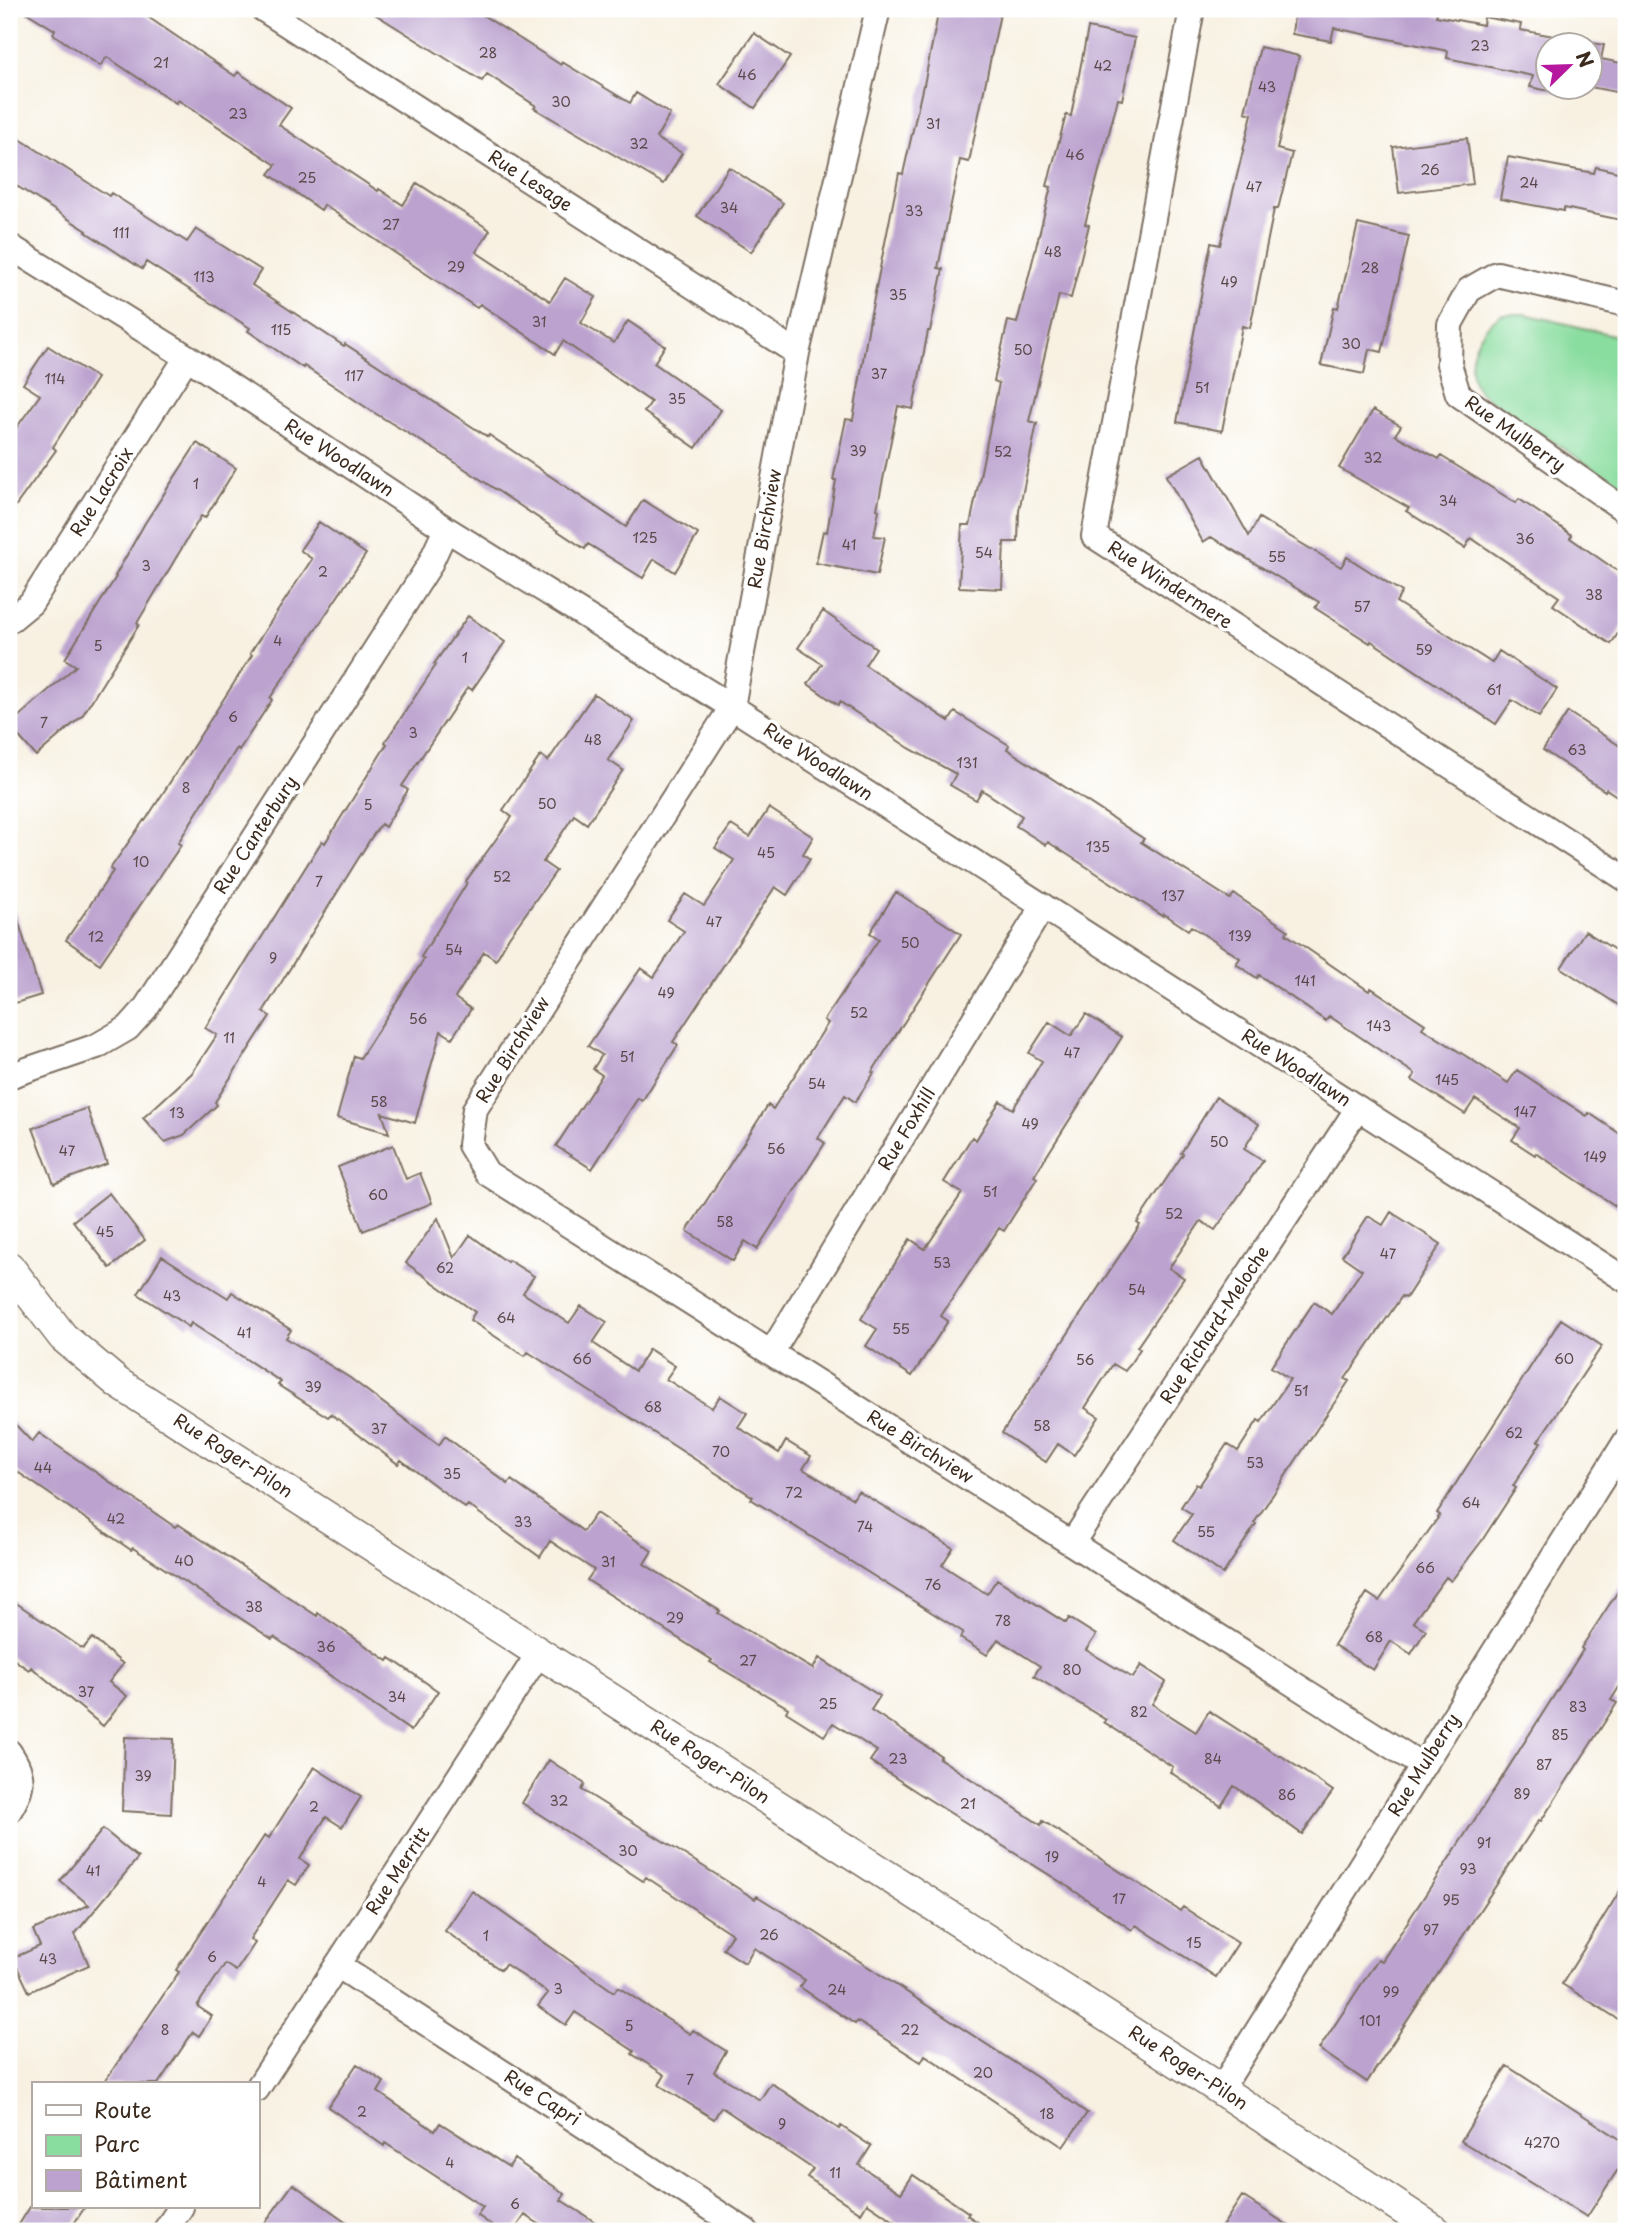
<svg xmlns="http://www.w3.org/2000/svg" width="1635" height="2240" font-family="'Playpen Sans',sans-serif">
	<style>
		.green { fill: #89dd9f; stroke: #62845e; stroke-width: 2 }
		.building { fill: #bca3cf }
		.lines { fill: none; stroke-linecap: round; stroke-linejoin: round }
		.minor-casing { stroke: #7d7063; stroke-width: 28 }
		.tertiary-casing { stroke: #7d7063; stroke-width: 33 }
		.minor { stroke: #fff; stroke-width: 24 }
		.tertiary { stroke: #fff; stroke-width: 30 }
		.labels { text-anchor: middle; stroke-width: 7; stroke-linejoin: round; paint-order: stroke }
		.number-label { font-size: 14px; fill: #5b484a }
		.street-label { font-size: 18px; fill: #3b2a1e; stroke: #fff }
	</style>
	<rect width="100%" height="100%" fill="#fff"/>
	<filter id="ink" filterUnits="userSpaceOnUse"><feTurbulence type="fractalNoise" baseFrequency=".0143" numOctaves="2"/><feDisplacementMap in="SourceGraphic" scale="14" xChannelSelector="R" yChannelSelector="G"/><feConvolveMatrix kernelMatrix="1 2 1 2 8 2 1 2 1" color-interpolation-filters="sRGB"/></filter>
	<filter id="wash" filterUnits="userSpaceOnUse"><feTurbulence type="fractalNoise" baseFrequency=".00686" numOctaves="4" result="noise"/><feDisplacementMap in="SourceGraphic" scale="28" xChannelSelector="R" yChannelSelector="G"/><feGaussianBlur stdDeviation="1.57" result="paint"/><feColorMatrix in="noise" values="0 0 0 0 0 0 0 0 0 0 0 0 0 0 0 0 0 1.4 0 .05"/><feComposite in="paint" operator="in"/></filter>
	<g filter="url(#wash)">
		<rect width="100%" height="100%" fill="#f8f1e2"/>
		<path class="green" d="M1502,314H1525L1626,338V490L1493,402C1487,398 1480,393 1476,387C1463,360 1479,328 1502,314Z"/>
		<g id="blocks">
			<path class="building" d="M21,9H136L235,76L238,72L291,108L279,125L378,191L379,189L403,205L417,183L490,230L476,252L550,301L565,278L596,297L581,323L614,343L628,321L665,346L654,363L721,410L696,448L644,412L651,402L563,341L555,354L480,304L477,308L324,205L321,210L269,174L276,165L178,100L176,103L107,57L100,66L53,34L55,30Z
				M367,9H473L561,65L562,62L630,103L636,93L670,114L656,138L682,153L664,184L534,108L536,106L487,74L482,81Z
				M939,9H1001L969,162L960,160L938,268L943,269L930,331H928L913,409L898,406L877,509L879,510L874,536L885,537L877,575L816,563L823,531L827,532L836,480H833L846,419L853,420L870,318L899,173L903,174L923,85H924Z
				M1295,9H1438L1436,16L1483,25L1484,17L1521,24L1520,30L1604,45L1601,59L1626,64V94L1590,87V46H1548V88H1560L1559,93L1530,87L1533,76L1447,58L1448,51L1334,28L1331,41L1292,34Z
				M1088,28L1135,38L1122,100L1118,99L1085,224L1089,225L1071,298L1059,295L1029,421L1037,423L1019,511L1018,542H1004L1002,589L959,587L962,525H970L999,383L994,381L1008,321L1017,323L1051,187L1047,186L1066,115L1071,116Z
				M754,33L790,57L755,108L719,84Z
				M1260,47L1299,56L1277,149L1292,153L1278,209H1274L1250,328L1242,326L1222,431L1177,422L1211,243L1220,245L1252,114L1245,112Z
				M9,132L109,196L111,193L187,242L196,229L261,270L252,285L344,346L345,344L488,437L489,435L626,527L643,500L698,534L675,572L654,559L643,578L588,544L585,549L447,457L373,412L304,366L303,368L248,331L250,328L146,262L142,269L86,232L87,231L9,181Z
				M1467,138L1473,184L1399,193L1393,147Z
				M1508,157L1594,173L1596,167L1626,174V221L1564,208V211L1500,199Z
				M729,167L783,203L751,252L697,216Z
				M1358,224L1409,236L1382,352L1369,349L1364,374L1321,365L1334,307L1338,308Z
				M48,346L97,378L53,447L56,450L9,515V438L40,395L23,384Z
				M1373,410L1401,426L1395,435L1439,459L1441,456L1516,503L1519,499L1572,535L1570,538L1626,577V621L1611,644L1553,605L1559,597L1471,538L1465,548L1406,511L1409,508L1339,468Z
				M197,443L236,468L205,518L201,516L137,623L139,625L82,716L36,756L9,725L76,666L65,659L116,577L115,576L145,523Z
				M1203,455L1249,536L1259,518L1341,567L1347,557L1402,592L1396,602L1492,663L1499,651L1557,689L1539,717L1512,700L1496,724L1371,641L1370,643L1315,608L1319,602L1211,537L1203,542L1166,476Z
				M319,522L366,554L270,698L272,700L239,750L237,748L178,843L181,845L100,964L66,940L113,871L110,869L144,820L145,821L252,655L250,653L312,559L300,550Z
				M823,611L876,648L865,665L949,721L955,712L1009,745L1007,749L1144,839L1141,842L1230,899L1234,894L1288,930L1286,934L1369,991L1371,988L1425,1024L1422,1028L1508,1083L1517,1070L1587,1116L1589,1113L1626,1138V1213L1536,1153L1535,1155L1512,1140L1520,1128L1475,1099L1465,1114L1412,1080L1415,1074L1329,1016L1326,1021L1259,975L1257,978L1236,964L1240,958L1191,926L1188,930L1164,914L1163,916L1048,842L1046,845L1016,826L1022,816L982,790L976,800L950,785L956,774L909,748L840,702L838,705L808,684L822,664L798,648Z
				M468,616L505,642L472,690L468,687L402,786L408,790L385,827L381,824L371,838L263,1012L270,1016L215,1102L217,1105L184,1135L165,1142L143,1118L192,1073L217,1035L205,1028L322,841L325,843L387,744L385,742L436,665L434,664Z
				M594,694L634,721L608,760L623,770L587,824L574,815L543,862L556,871L509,937L496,960L484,952L455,998L471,1009L452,1038L441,1031L415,1123L382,1113L389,1133L337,1118L354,1056L360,1058L424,959L421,957L467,883L466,881L512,817L503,810L541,755L548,761Z
				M1568,712L1626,750V802L1606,789L1605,791L1543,750Z
				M769,808L813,837L803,854L810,859L787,895L775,887L673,1042L678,1045L642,1101L638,1098L592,1169L556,1146L602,1075L593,1069L602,1055L588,1046L641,968L654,977L684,931L667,920L685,894L704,906L734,860L715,848L731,825L750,837Z
				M896,892L961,934L872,1072L874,1073L855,1102L845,1095L818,1138L825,1143L757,1249L745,1241L733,1261L687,1231L768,1105L773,1109L828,1023L824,1020L879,939L870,933Z
				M15,910L41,995L9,1005V911Z
				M1585,931L1626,957V1010L1561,968Z
				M1086,1014L1122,1037L1034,1176L1037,1178L1004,1231L999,1228L941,1316L948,1321L912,1376L866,1346L877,1329L861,1319L910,1239L925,1249L962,1193L944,1182L972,1137L976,1140L1000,1101L1013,1109L1042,1061L1029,1053L1049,1022L1071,1036Z
				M1216,1097L1259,1124L1244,1149L1263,1161L1215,1230L1201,1221L1169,1268L1184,1278L1137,1347L1140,1349L1125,1371L1113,1364L1085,1408L1099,1417L1074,1455L1058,1444L1046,1462L1002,1433L1140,1225L1137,1223L1183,1154L1181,1153Z
				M87,1108L107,1164L54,1184L33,1128Z
				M393,1145L406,1179L420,1173L432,1203L363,1231L338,1167Z
				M109,1193L145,1240L110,1268L73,1221Z
				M1391,1212L1441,1244L1406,1298L1402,1296L1345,1379L1349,1381L1254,1523L1256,1524L1223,1574L1174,1540L1192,1514L1181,1507L1196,1484L1199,1486L1227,1444L1238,1451L1258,1420L1261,1422L1290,1379L1271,1367L1314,1302L1332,1314L1362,1270L1342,1256L1368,1216L1383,1225Z
				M438,1218L454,1258L470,1235L507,1262L508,1260L534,1276L523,1293L569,1323L581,1306L607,1322L593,1343L635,1371L649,1349L675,1366L666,1379L712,1408L720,1396L747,1413L738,1427L779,1453L786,1441L811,1456L803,1469L853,1499L858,1491L953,1548L942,1565L987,1594L997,1579L1066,1623L1069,1618L1096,1635L1086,1650L1133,1678L1141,1665L1166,1682L1152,1704L1196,1732L1209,1711L1279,1756L1280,1755L1333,1791L1302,1834L1234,1786L1221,1806L1170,1772L1173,1767L1104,1722L1106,1720L1034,1676L1040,1666L998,1639L987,1655L960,1638L963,1632L751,1499L753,1497L597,1396L528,1352L525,1356L470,1320L475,1312L406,1263Z
				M162,1256L228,1298L232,1292L291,1330L286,1338L350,1378L439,1445L445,1436L508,1484L511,1480L583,1531L596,1513L652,1551L644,1564L720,1611L718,1613L813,1669L819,1658L880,1696L871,1710L941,1756L939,1758L1041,1825L1043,1821L1180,1911L1183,1907L1238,1943L1216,1977L1136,1925L1132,1930L1067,1886L917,1792L870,1761L877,1751L833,1723L824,1736L786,1712L788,1708L710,1662L712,1660L587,1580L594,1570L550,1541L540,1557L468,1505L465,1508L401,1460L398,1464L331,1414L328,1417L278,1385L281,1382L191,1323L189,1327L138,1294Z
				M1561,1319L1602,1346L1538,1441L1541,1442L1513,1486L1516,1488L1481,1542L1451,1581L1446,1577L1413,1622L1426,1630L1411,1654L1391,1641L1373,1670L1334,1645L1367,1593L1379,1601L1440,1515L1437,1513Z
				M9,1418L32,1442L39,1433L175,1527L178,1524L317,1616L318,1613L388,1661L390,1658L438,1691L411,1731L274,1637L272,1639L133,1548L131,1550L9,1466Z
				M1626,1579V1676L1611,1700L1617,1703L1541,1821L1539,1820L1367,2082L1319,2049L1378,1959L1382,1961L1494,1790L1583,1650L1581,1648Z
				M9,1598L83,1649L92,1638L123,1664L109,1682L127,1696L103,1726L31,1667L29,1670L9,1656Z
				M125,1737L174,1739L171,1814L122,1811Z
				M549,1760L585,1784L582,1790L755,1899L757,1896L815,1932L1038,2078L1087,2113L1063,2147L925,2055L921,2062L857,2021L855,2024L800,1987L805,1980L754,1948L745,1963L723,1949L732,1934L646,1877L643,1881L522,1803Z
				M314,1767L361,1797L342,1827L326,1817L300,1859L309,1865L296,1885L288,1880L250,1939L255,1943L236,1971L225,1964L197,2006L212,2016L199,2036L193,2032L158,2084H103L179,1972L176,1970L265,1835L269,1838Z
				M103,1829L138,1858L75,1934L89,1965L29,1992L13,1958L40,1946L33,1930L89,1905L60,1881Z
				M1626,1881V2024L1562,1984Z
				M472,1891L614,1992L618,1987L690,2034L693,2030L726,2051L714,2072L760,2100L771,2083L839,2129L841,2126L871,2146L859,2165L901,2193L913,2175L969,2213L967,2215L991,2231H909L867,2203L861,2213L807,2177L813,2169L721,2107L714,2119L659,2085L665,2075L632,2054L634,2051L575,2012L566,2025L538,2006L548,1993L505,1964L501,1970L445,1931Z
				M357,2064L384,2082L378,2092L435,2131L440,2123L509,2167L514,2159L565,2194L561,2200L609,2231H550L525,2215L514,2231H500L477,2215L483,2207L385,2143L384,2146L328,2107Z
				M1507,2066L1626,2143V2157L1587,2217L1461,2141Z
				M293,2184L359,2231H259Z
				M1242,2196L1297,2231H1219Z
				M30,2207H85L69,2231H15Z"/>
		</g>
	</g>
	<g filter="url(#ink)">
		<use href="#blocks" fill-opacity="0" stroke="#7d7063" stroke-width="2"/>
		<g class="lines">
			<g class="minor-casing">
				<path id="minor" d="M263,9L797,353
					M878,9L797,353L732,707L475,1109L470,1145L487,1173L1423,1766
					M1192,9L1094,536L1626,879
					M9,246L187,357L446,529L732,707L1626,1280
					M1626,304L1497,274L1469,290L1450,324L1449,364L1458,394L1626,511
					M9,621L31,603L187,357
					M9,1076L97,1046L128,1028L145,1009L429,566L446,529
					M771,1353L1043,906
					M1072,1543L1358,1108
					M9,1752C25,1775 24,1787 9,1811
					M337,1965L746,2231
					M257,2089L539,1653
					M1221,2089L1626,1441
					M165,2231L181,2207"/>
			</g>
			<g class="tertiary-casing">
				<path id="tertiary" d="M9,1267L63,1337L118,1383L1201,2077L1436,2231"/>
			</g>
			<use href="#minor" class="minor"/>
			<use href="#tertiary" class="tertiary"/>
		</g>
	</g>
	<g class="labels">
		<g class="number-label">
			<text x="1480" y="51">23</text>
			<text x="488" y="58">28</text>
			<text x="161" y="68">21</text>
			<text x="1103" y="71">42</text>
			<text x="747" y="80">46</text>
			<text x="1267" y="92">43</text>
			<text x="561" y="107">30</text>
			<text x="238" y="119">23</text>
			<text x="933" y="129">31</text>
			<text x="639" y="149">32</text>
			<text x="1075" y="160">46</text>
			<text x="1430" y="175">26</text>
			<text x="307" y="183">25</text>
			<text x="1529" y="188">24</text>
			<text x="1254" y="192">47</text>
			<text x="729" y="213">34</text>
			<text x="914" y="216">33</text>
			<text x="391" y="230">27</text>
			<text x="121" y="238">111</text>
			<text x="1053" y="257">48</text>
			<text x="456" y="272">29</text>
			<text x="1370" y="273">28</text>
			<text x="204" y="282">113</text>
			<text x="1229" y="287">49</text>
			<text x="898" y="300">35</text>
			<text x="539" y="327">31</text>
			<text x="281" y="335">115</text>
			<text x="1351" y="349">30</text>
			<text x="1023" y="355">50</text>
			<text x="879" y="379">37</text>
			<text x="354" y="381">117</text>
			<text x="55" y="384">114</text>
			<text x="1202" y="393">51</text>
			<text x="677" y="404">35</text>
			<text x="858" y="456">39</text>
			<text x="1003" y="457">52</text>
			<text x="1373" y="463">32</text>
			<text x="196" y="489">1</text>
			<text x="1448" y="506">34</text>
			<text x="645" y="543">125</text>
			<text x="1525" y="544">36</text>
			<text x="849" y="550">41</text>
			<text x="984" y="558">54</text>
			<text x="1277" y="562">55</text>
			<text x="146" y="571">3</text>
			<text x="323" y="577">2</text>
			<text x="1594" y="600">38</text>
			<text x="1362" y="612">57</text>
			<text x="278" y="646">4</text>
			<text x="98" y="651">5</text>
			<text x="1424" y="655">59</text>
			<text x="465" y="663">1</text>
			<text x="1494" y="695">61</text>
			<text x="233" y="722">6</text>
			<text x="44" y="728">7</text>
			<text x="413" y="738">3</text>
			<text x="593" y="745">48</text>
			<text x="1577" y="755">63</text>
			<text x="967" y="768">131</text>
			<text x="186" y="793">8</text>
			<text x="547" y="809">50</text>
			<text x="368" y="810">5</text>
			<text x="1098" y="852">135</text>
			<text x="766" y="858">45</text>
			<text x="141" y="867">10</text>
			<text x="502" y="882">52</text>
			<text x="319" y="887">7</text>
			<text x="1173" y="901">137</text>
			<text x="714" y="927">47</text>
			<text x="1240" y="941">139</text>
			<text x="96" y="942">12</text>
			<text x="910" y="948">50</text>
			<text x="454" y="955">54</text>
			<text x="273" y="963">9</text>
			<text x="1305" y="986">141</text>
			<text x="666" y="998">49</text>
			<text x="859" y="1018">52</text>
			<text x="418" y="1024">56</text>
			<text x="1379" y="1031">143</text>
			<text x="229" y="1043">11</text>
			<text x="1072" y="1058">47</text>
			<text x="627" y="1062">51</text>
			<text x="1447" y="1085">145</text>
			<text x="817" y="1089">54</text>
			<text x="379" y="1107">58</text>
			<text x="1525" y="1117">147</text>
			<text x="177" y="1118">13</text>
			<text x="1030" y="1129">49</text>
			<text x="1219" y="1147">50</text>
			<text x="776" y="1154">56</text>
			<text x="67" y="1156">47</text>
			<text x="1595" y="1162">149</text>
			<text x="990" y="1197">51</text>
			<text x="378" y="1200">60</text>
			<text x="1174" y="1219">52</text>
			<text x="725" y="1227">58</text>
			<text x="105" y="1237">45</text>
			<text x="1388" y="1259">47</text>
			<text x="942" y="1268">53</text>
			<text x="445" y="1273">62</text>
			<text x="1137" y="1295">54</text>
			<text x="172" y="1301">43</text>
			<text x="506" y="1323">64</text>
			<text x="901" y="1334">55</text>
			<text x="244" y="1338">41</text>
			<text x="582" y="1364">66</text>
			<text x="1564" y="1364">60</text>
			<text x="1085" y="1365">56</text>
			<text x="313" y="1392">39</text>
			<text x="1301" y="1396">51</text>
			<text x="653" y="1412">68</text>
			<text x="1042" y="1431">58</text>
			<text x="379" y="1434">37</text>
			<text x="1514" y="1438">62</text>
			<text x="721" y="1457">70</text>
			<text x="1255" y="1468">53</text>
			<text x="43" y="1473">44</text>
			<text x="452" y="1479">35</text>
			<text x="794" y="1498">72</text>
			<text x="1471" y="1508">64</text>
			<text x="116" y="1524">42</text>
			<text x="523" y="1527">33</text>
			<text x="865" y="1532">74</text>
			<text x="1206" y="1537">55</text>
			<text x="184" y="1566">40</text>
			<text x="608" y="1567">31</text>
			<text x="1425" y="1573">66</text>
			<text x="933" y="1590">76</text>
			<text x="254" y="1612">38</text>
			<text x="675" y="1623">29</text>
			<text x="1003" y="1626">78</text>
			<text x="1374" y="1642">68</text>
			<text x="326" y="1652">36</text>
			<text x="748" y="1666">27</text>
			<text x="1072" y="1675">80</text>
			<text x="86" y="1697">37</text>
			<text x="397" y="1702">34</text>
			<text x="828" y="1709">25</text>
			<text x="1578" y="1712">83</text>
			<text x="1139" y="1717">82</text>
			<text x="1560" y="1740">85</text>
			<text x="898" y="1764">23</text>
			<text x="1213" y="1764">84</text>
			<text x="1544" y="1770">87</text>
			<text x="143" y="1781">39</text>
			<text x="1522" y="1799">89</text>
			<text x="1287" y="1800">86</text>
			<text x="559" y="1806">32</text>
			<text x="968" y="1809">21</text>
			<text x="314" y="1812">2</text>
			<text x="1484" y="1848">91</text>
			<text x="628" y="1856">30</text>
			<text x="1052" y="1862">19</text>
			<text x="1468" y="1874">93</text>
			<text x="93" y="1876">41</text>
			<text x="262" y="1887">4</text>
			<text x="1119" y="1904">17</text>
			<text x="1451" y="1905">95</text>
			<text x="1431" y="1935">97</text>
			<text x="769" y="1940">26</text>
			<text x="486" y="1941">1</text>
			<text x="1194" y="1948">15</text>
			<text x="212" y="1962">6</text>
			<text x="48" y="1964">43</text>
			<text x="558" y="1994">3</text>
			<text x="837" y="1995">24</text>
			<text x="1391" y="1997">99</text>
			<text x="1370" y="2026">101</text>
			<text x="629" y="2031">5</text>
			<text x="165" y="2035">8</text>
			<text x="910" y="2035">22</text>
			<text x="983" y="2078">20</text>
			<text x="690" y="2085">7</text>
			<text x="362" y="2117">2</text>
			<text x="1047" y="2119">18</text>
			<text x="782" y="2129">9</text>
			<text x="1542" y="2148">4270</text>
			<text x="450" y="2168">4</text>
			<text x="835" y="2178">11</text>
			<text x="515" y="2209">6</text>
		</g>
		<g class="street-label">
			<text transform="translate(530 181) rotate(33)" y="6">Rue Lesage</text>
			<text transform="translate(1515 434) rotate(35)" y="6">Rue Mulberry</text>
			<text transform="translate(339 458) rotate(33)" y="6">Rue Woodlawn</text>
			<text transform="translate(102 492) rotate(-58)" y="6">Rue Lacroix</text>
			<text transform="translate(765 529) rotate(-80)" y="6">Rue Birchview</text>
			<text transform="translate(1170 585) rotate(33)" y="6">Rue Windermere</text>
			<text transform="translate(818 762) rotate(33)" y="6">Rue Woodlawn</text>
			<text transform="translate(256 835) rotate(-57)" y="6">Rue Canterbury</text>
			<text transform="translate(513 1050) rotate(-58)" y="6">Rue Birchview</text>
			<text transform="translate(1296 1068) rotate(33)" y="6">Rue Woodlawn</text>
			<text transform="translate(907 1129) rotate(-59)" y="6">Rue Foxhill</text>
			<text transform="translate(1215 1325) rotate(-57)" y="6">Rue Richard-Meloche</text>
			<text transform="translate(920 1447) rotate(32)" y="6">Rue Birchview</text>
			<text transform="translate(233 1456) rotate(33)" y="6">Rue Roger-Pilon</text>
			<text transform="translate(710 1762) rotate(33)" y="6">Rue Roger-Pilon</text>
			<text transform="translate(1424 1765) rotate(-58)" y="6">Rue Mulberry</text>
			<text transform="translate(398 1871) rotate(-57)" y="6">Rue Merritt</text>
			<text transform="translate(1188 2068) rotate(33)" y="6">Rue Roger-Pilon</text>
			<text transform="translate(542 2098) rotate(33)" y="6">Rue Capri</text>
		</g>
	</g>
	<rect width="1635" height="2240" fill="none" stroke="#fff" stroke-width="35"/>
	<rect x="32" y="2082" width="228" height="126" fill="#ffffff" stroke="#b1aaa5" stroke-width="2"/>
	<rect x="46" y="2105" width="35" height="10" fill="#ffffff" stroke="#b1aaa5" stroke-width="2"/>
	<text x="94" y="2118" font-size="21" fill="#3b2a1e">Route</text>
	<rect x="46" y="2135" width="35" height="21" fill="#89dd9f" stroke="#b1aaa5" stroke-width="2"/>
	<text x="94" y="2152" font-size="21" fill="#3b2a1e">Parc</text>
	<rect x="46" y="2170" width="35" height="21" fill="#bca3cf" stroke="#b1aaa5" stroke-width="2"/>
	<text x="94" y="2188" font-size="21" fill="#3b2a1e">Bâtiment</text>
	<g transform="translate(1569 66) rotate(67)"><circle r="33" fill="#ffffff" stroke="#b1aaa5" stroke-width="2"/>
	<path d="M0-5L12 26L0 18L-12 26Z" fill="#b5179e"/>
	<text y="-10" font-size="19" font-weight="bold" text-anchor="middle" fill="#3b2a1e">N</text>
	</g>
</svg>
